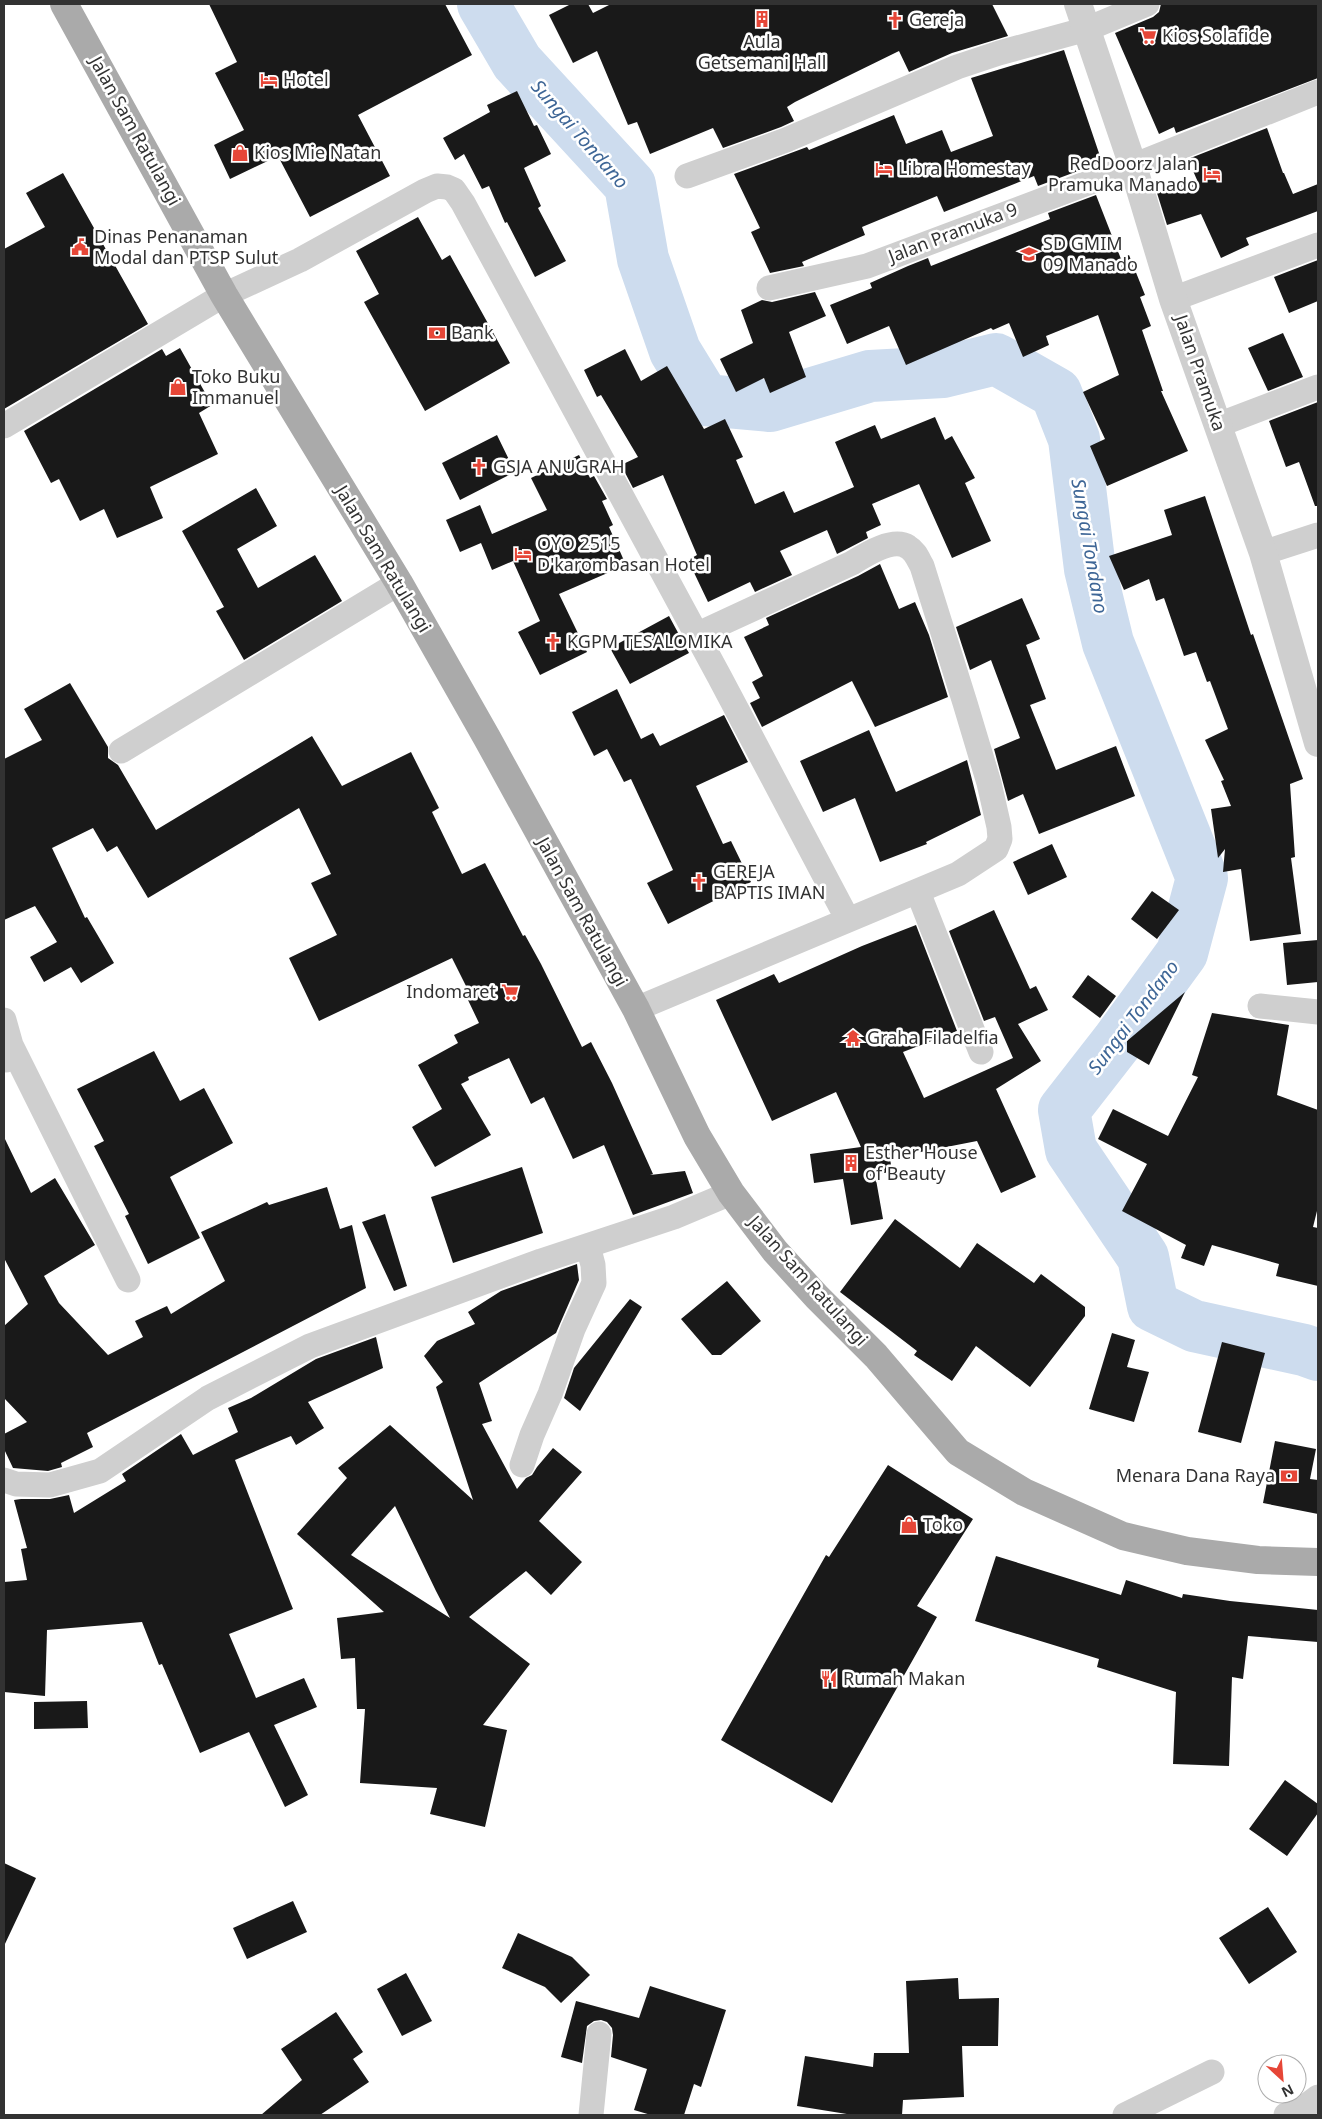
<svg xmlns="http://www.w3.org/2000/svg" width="1322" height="2119" font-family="'Noto Sans',sans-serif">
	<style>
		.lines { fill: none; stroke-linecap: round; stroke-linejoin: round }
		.river { stroke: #cddcee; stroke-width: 52 }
		.building { fill: #191919; fill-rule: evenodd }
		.minor { stroke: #cfcfcf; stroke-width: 25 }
		.tertiary { stroke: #cfcfcf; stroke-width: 28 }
		.primary { stroke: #aaa; stroke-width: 28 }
		.labels { text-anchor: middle; stroke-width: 5; stroke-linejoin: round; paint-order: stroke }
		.poi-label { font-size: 18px; fill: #323232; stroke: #fff; text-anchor: start }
		.street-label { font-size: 18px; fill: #323232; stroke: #fff }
		.water-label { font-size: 19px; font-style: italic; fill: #3e6696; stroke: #fff }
	</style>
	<rect width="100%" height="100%" fill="#fff"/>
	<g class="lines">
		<path class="river" d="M483,4L517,62L630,185L643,259L675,351L705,400L770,406L870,376L943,372L996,359L1056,393L1074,439L1090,569L1108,643L1202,878L1182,953L1117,1042L1064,1110L1071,1150L1143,1257L1153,1306L1194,1326L1304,1350L1318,1355"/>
	</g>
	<path class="building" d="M209,4H445L472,55L358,115L390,176L310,217L279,158L275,160L274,158L230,179L214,145L244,130L215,73L237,62Z
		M571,4H588L593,13L611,4H992L1008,36L952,53L909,72L899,51L795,102L787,107L794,121L781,127L723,148L713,128L650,154L637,122L628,125L597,51L573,63L549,15Z
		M1161,4H1318V78L1176,133L1174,127L1159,134L1115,33L1153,17L1159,12Z
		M1064,50L1102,162L1038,186L1034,176L944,212L937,196L862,227L865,235L802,262L804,266L770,273L751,232L760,228L734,174L807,147L809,150L894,115L906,144L942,130L951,152L993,136L971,78Z
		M517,91L534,126L537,125L551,154L524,168L541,206L538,208L566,261L535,277L507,222L505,223L489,186L482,189L464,154L455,160L443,138L490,112L487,105Z
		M1267,128L1283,173H1284L1293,194L1318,184V211L1246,238L1249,245L1221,258L1201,214L1167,225L1157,193L1197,180L1188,159Z
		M63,173L148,324L4,409V249L45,227L26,193Z
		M1096,195L1121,259L1129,255L1145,295L1140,297L1151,326L1142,330L1163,391H1161L1188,451L1107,486L1090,446L1105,439L1083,392L1119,375L1098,315L1046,336L1049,345L1023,357L1009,323L993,330L991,328L906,365L889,326L847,344L830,305L872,288L870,283L908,266L928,258L931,266L1050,219L1048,213Z
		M418,217L442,260L450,255L510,363L425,411L364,302L379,294L356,251Z
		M1318,260V301L1289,313L1274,277Z
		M815,292L826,316L789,332L806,377L770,393L764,378L736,392L720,359L753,343L741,310L762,300L772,302Z
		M1283,333L1303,377L1268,391L1248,348Z
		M180,348L212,405L199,413L218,454L150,487L163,518L117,538L104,509L80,521L59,479L51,483L24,431L162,349L166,356Z
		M625,349L641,381L667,366L704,429L725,419L743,457L736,460L755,504L784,491L794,513L854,487L835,442L875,425L881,439L935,417L945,440L952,436L975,478L965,483L991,541L952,558L919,484L872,504L881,525L866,532L868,538L845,550L837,554L827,530L780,551L792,575L755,592L750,582L708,602L688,560L697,555L663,475L633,488L621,465L638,457L601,395L597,397L584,370Z
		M1318,402V506H1315L1299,462L1286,467L1269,421Z
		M497,435L515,472L460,500L442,463Z
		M579,455L590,478L594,476L607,499L602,501L613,525L609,527L626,565L559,594L587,652L540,675L518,632L540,621L513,561L492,570L481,543L460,552L446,520L480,505L492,534L547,510L531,478Z
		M256,488L277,526L237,549L258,588L315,555L342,601L244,660L216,611L224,607L182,531Z
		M1205,496L1251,635L1253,634L1303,779L1290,784L1295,857L1291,858L1301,934L1250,941L1241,869L1223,872L1225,849L1218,858L1211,809L1231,806L1221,781L1224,780L1205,740L1228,729L1210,681L1207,682L1196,652L1184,656L1164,598L1156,601L1149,579L1124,590L1109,556L1172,535L1164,510Z
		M880,564L899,609L915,602L929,635L948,697L875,727L852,681L762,727L750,703L760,698L752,682L763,676L744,637L769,625L766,618L858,576Z
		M1022,598L1040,639L1026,645L1046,699L1030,705L1056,770L1116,746L1135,796L1039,834L1023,794L1008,801L994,749L1020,738L991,660L970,670L956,627Z
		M669,616L689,653L630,684L610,648Z
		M70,683L108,747V758L118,765L156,830L312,736L342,786L411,752L439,808L432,812L462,874L485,863L523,936L525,935L541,964L582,1047L591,1042L612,1083L653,1174L650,1175L685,1171L693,1193L633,1215L604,1145L573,1159L544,1097L531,1104L509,1058L468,1077L469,1080L461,1084L491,1135L435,1167L412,1127L442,1109L418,1065L458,1043L454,1035L479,1023L468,1000L472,998L452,958L319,1021L289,958L337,935L311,883L331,874L299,808L148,898L117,846L107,852L93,828L52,848L85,918L87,917L114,963L81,983L71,967L44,982L30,957L57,942L35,906L4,920V759L42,740L24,709Z
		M617,689L641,739L653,733L660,746L724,715L748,762L696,786L723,844L731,841L751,882L668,924L647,883L673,870L631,779L624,782L607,749L594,756L572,712Z
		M869,730L896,792L967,760L981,815L926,842L927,844L880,862L855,798L823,812L800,761Z
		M1052,844L1067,877L1028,895L1013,862Z
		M1152,891L1179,910L1157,939L1131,919Z
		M994,910L1030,989L1036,986L1048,1010L1018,1024L1041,1061L996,1089L1036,1177L1001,1193L977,1141L890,1158L892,1172L875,1174L883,1219L851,1225L843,1179L814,1183L810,1154L861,1147L836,1092L772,1121L716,1000L774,974L779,983L862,946L916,925L957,1031L903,1052L924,1098L1013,1058L995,1017L984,1021L949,931Z
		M1318,940V982L1287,985L1283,943Z
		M1088,975L1116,996L1100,1018L1072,997Z
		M1185,992L1149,1065L1127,1052V1041Z
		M1212,1013L1289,1025L1277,1095L1318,1110V1207L1313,1227L1318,1228V1286L1276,1276L1279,1264L1212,1245L1204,1266L1181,1258L1186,1245L1122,1211L1147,1164L1098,1139L1113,1109L1168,1136L1198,1077L1192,1075Z
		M154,1051L180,1101L204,1088L233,1143L170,1177L200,1238L148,1264L125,1216L129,1214L94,1146L104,1141L77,1089Z
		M4,1137L31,1193L55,1178L95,1245L44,1276L59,1303L108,1355L143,1337L135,1321L167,1306L171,1314L225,1281L201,1232L267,1202L269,1205L327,1187L340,1229L352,1225L366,1288L87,1433L93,1447L61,1463L62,1467L48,1471L13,1468L4,1449V1434L27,1422L4,1398V1326L28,1304L4,1258Z
		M522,1167L543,1233L453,1263L431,1197Z
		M385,1214L407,1286L394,1291L362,1222Z
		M895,1219L960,1268L977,1243L1034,1283L1041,1274L1085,1307V1316L1030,1387L976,1346L952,1381L914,1355L917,1351L840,1292Z
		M577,1264L579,1280L556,1333L479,1383L492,1421L482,1424L517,1489L526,1478L532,1475L537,1467L553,1448L582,1472L539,1521L582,1562L551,1595L526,1571L469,1617L530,1664L483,1725L507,1730L485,1827L430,1814L437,1788L360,1783L365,1709H357L355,1658L341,1659L337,1618L384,1612L297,1534L347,1478L338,1468L390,1425L473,1500L436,1387L443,1382L424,1356L437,1341L475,1324L468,1312L501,1291ZM395,1506L436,1591L450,1618L351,1555Z
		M727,1281L761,1321L721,1355H712L681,1319Z
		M630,1299L642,1307L580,1411L564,1398L574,1368Z
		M1112,1333L1135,1340L1127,1367L1149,1372L1134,1422L1089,1409Z
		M376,1337L383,1368L308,1402L324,1428L296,1445L291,1436L235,1460L293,1609L229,1634L256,1698L304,1678L317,1707L274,1725L308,1795L285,1807L249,1732L200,1753L162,1664L159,1665L142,1622L47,1630L45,1696L4,1692V1582L27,1580L21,1549L27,1548L14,1500L21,1499H50L69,1495L74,1513L126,1481L122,1474L181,1434L193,1455L238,1432L228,1408L251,1398L316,1359Z
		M1222,1342L1265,1353L1241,1443L1198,1432Z
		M1275,1441L1316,1449L1310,1479L1318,1480V1514L1263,1503Z
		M888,1465L973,1519L917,1606L937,1617L832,1803L721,1740L826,1555L829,1557Z
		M996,1556L1121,1595L1126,1580L1182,1598L1183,1594L1230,1601L1318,1610V1642L1248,1636L1243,1679L1232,1677L1229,1766L1173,1764L1176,1692L1097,1667L1099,1659L975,1621Z
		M87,1701L88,1728L34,1729V1702Z
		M1285,1780L1318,1804V1813L1287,1856L1249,1829Z
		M4,1863L36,1878L4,1946Z
		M293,1901L307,1932L247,1959L233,1928Z
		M1268,1907L1297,1952L1249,1984L1219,1938Z
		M518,1933L572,1957L590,1975L561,2003L545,1987L502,1968Z
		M406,1973L432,2021L402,2036L377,1989Z
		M958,1978L959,1999L999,1998L998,2046H962L964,2097L903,2100L902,2115H853L797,2106L805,2056L873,2067L874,2053H909L906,1981Z
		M650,1986L726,2010L701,2087L694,2084L684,2115H651L634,2110L647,2069L611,2057L613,2035L612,2028L607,2022L601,2020L594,2021L587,2026L582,2063L561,2057L576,2001L639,2018Z
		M336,2012L363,2052L353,2059L369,2082L320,2115H261L302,2080L281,2049Z"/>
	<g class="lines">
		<path class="minor" d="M687,176L786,140L957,67L999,53L1087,29L1147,4
			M769,288L867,266L1133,166L1318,92
			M1173,299L1318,245
			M1218,425L1318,387
			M4,426L224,295L300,260L425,191L437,186L447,187L454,190L463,203L719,676L848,920
			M1263,553L1318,535
			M121,751L399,583
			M918,892L981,1052
			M1260,1006L1318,1012
			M636,1009L958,874L996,849L1000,839L999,827L989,783L965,703L922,566C918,559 915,551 908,547C893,537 865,555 852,563L696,635
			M4,1020L11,1045L6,1060
			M11,1045L128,1280
			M522,1465L532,1435L550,1394L573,1329L594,1283L593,1265L588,1246
			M4,1480L16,1484L50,1485L100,1471L208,1398L310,1346L541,1261L674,1217L731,1193
			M591,2115L599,2034
			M1125,2115L1212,2072
			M1286,2115L1302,2109L1318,2097"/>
		<path class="tertiary" d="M1078,4L1133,166L1173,299L1263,553L1318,743"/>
		<path class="primary" d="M64,4L224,295L399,583L487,738L636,1009L697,1136L731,1193L775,1251L817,1297L876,1356L958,1452L1024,1492L1123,1536L1187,1551L1258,1560L1318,1562"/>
	</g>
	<defs>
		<g id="building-bare" transform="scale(1.35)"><path d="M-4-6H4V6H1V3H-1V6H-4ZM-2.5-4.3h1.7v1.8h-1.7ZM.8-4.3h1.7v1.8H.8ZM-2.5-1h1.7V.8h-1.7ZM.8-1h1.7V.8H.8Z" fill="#e64637" stroke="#fff" stroke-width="2.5" paint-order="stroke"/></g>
		<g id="church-bare" transform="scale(1.35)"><path d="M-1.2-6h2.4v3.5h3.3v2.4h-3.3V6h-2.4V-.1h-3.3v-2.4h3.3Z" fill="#e64637" stroke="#fff" stroke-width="2.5" paint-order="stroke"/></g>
		<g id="supermarket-bare" transform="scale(1.35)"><path d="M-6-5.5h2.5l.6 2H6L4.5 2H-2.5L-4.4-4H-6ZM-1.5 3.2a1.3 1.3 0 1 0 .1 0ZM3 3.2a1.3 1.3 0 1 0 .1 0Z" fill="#e64637" stroke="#fff" stroke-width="2.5" paint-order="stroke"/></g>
		<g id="hotel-bare" transform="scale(1.35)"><path d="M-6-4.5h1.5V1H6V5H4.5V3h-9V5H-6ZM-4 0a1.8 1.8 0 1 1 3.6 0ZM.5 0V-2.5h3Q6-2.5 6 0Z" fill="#e64637" stroke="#fff" stroke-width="2.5" paint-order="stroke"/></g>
		<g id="shop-bare" transform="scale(1.35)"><path d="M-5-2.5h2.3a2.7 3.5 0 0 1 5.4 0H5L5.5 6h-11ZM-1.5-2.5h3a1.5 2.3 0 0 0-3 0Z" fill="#e64637" stroke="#fff" stroke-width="2.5" paint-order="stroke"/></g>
		<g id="civic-bare" transform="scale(1.35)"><path d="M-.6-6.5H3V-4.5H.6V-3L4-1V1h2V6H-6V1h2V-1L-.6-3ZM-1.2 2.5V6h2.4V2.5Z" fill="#e64637" stroke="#fff" stroke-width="2.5" paint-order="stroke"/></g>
		<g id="school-bare" transform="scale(1.35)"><path d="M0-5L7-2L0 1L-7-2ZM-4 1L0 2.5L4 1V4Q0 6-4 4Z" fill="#e64637" stroke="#fff" stroke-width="2.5" paint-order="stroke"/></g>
		<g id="bank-bare" transform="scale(1.35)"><path d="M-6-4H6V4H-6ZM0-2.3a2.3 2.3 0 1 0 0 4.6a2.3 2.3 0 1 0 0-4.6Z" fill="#e64637" stroke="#fff" stroke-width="2.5" paint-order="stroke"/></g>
		<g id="temple-bare" transform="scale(1.35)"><path d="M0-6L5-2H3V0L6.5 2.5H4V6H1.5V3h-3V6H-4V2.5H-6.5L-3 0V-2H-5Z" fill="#e64637" stroke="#fff" stroke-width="2.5" paint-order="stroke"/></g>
		<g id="restaurant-bare" transform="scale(1.35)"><path d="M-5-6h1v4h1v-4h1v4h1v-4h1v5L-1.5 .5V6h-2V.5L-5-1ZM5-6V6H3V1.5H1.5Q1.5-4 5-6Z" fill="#e64637" stroke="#fff" stroke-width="2.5" paint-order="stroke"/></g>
	</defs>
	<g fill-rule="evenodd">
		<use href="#building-bare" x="762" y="19"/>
		<use href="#church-bare" x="895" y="20"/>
		<use href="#supermarket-bare" x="1148" y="36"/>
		<use href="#hotel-bare" x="269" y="80"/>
		<use href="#shop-bare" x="240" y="153"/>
		<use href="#hotel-bare" x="884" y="169"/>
		<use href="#hotel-bare" x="1212" y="174"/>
		<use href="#civic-bare" x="80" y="247"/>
		<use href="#school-bare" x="1029" y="254"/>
		<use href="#bank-bare" x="437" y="333"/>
		<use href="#shop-bare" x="178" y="387"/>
		<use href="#church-bare" x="479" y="467"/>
		<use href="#hotel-bare" x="523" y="554"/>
		<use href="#church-bare" x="553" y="642"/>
		<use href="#church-bare" x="699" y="882"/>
		<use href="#supermarket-bare" x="510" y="992"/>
		<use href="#temple-bare" x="853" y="1038"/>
		<use href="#building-bare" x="851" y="1163"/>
		<use href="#bank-bare" x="1289" y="1476"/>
		<use href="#shop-bare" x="909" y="1525"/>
		<use href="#restaurant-bare" x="829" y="1679"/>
	</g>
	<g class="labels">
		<g class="poi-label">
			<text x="909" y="26">Gereja</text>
			<text x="1162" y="42">Kios Solafide</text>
			<text x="762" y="48" text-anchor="middle">Aula<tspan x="762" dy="21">Getsemani Hall</tspan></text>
			<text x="283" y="86">Hotel</text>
			<text x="254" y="159">Kios Mie Natan</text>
			<text x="1198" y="170" text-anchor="end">RedDoorz Jalan<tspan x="1198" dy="21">Pramuka Manado</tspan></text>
			<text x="898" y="175">Libra Homestay</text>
			<text x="94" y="243">Dinas Penanaman<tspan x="94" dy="21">Modal dan PTSP Sulut</tspan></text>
			<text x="1043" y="250">SD GMIM<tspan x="1043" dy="21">09 Manado</tspan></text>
			<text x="451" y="339">Bank</text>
			<text x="192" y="383">Toko Buku<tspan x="192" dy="21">Immanuel</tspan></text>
			<text x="493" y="473">GSJA ANUGRAH</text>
			<text x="537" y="550">OYO 2515<tspan x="537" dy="21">D'karombasan Hotel</tspan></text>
			<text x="567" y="648">KGPM TESALOMIKA</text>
			<text x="713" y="878">GEREJA<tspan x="713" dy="21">BAPTIS IMAN</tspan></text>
			<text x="496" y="998" text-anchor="end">Indomaret</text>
			<text x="867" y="1044">Graha Filadelfia</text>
			<text x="865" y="1159">Esther House<tspan x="865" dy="21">of Beauty</tspan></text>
			<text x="1275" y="1482" text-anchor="end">Menara Dana Raya</text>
			<text x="923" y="1531">Toko</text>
			<text x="843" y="1685">Rumah Makan</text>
		</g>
		<g class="street-label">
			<text transform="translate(135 131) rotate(61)" y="6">Jalan Sam Ratulangi</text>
			<text transform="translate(953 233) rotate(-21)" y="6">Jalan Pramuka 9</text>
			<text transform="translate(1200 373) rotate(71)" y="6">Jalan Pramuka</text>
			<text transform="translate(383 559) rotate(59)" y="6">Jalan Sam Ratulangi</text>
			<text transform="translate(582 912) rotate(61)" y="6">Jalan Sam Ratulangi</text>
			<text transform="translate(808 1281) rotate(48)" y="6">Jalan Sam Ratulangi</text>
		</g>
		<g class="water-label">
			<text transform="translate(580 134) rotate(49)" y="7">Sungai Tondano</text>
			<text transform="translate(1090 546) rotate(80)" y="7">Sungai Tondano</text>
			<text transform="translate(1133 1017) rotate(-53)" y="7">Sungai Tondano</text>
		</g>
	</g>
	<rect width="1322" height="2119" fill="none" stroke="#323232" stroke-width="10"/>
	<g transform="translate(1282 2079) rotate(154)"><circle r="24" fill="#ffffff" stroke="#adadad"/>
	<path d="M0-4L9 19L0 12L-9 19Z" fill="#e64637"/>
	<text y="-8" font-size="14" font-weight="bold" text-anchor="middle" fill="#323232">N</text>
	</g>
</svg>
